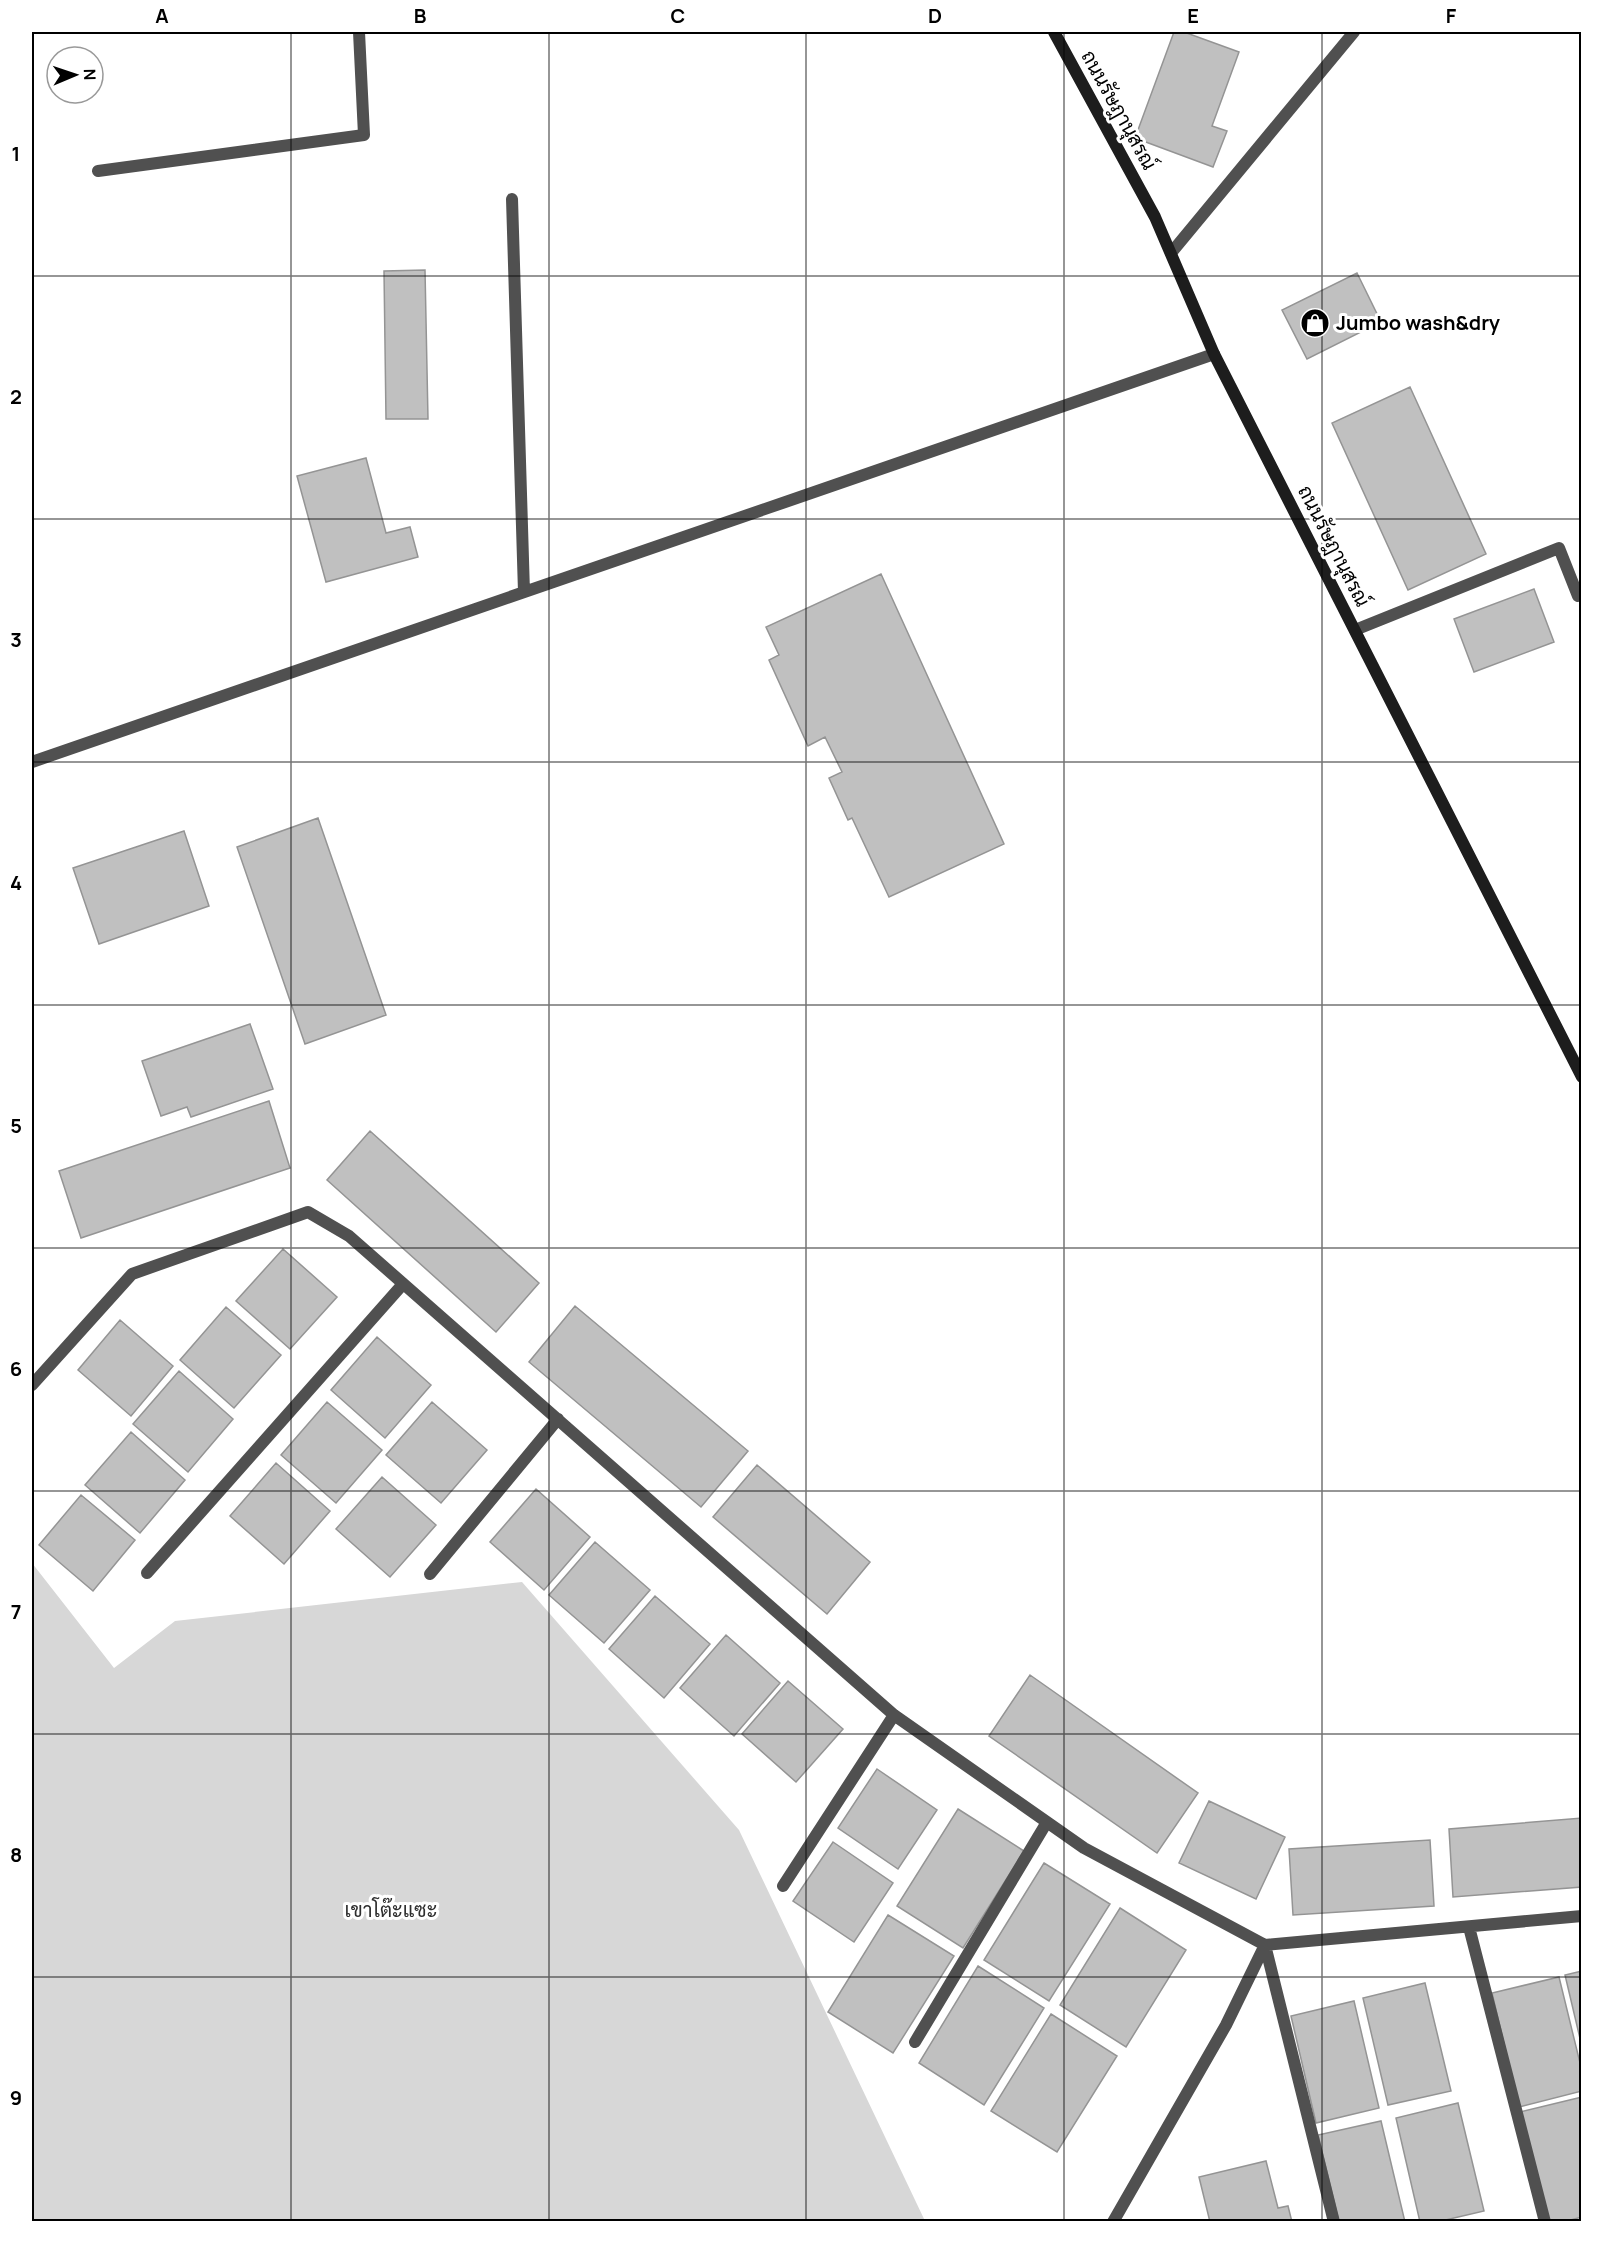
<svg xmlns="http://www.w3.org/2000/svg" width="1613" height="2253" font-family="Manrope,Sarabun,sans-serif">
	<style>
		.green { fill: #d7d7d7 }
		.building { fill: #c0c0c0; stroke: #949494; stroke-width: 1.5 }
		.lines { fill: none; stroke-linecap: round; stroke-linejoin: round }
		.lane { stroke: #505050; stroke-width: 12 }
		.street { stroke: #505050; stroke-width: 12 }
		.secondary { stroke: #1d1d1d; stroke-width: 12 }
		.grid { fill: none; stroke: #000; stroke-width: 1.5; stroke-opacity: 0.55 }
		.labels { text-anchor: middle; stroke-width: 6; stroke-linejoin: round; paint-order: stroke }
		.street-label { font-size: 20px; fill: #000; stroke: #fff }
		.poi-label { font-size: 20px; font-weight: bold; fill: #000; stroke: #fff; text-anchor: start }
		.park-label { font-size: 20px; fill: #2e2e2e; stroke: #fff }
		.neatline { fill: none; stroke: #000; stroke-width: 2 }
		.grid-label { font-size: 20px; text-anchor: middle; font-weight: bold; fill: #000 }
	</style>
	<rect width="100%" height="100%" fill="#fff"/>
	<path class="green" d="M32,1563L114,1668L175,1621L522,1582L739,1830L925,2221H32Z"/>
	<path class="building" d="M1174,32H1184L1239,52L1212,126L1227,131L1213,167L1135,138Z
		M425,270L428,419H386L384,271Z
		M1357,273L1381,322L1307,359L1282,310Z
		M1410,387L1486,554L1408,590L1332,423Z
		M366,458L386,533L410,527L418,557L326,582L297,476Z
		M881,574L1004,844L889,897L852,818L848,820L829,778L842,772L825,737L808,746L769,660L779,655L766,627Z
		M1534,589L1554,642L1474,672L1454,619Z
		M318,818L386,1015L305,1044L237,847Z
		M184,831L209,906L99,944L73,868Z
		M250,1024L273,1089L191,1117L187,1107L161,1116L142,1061Z
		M269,1101L290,1168L81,1238L59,1171Z
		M370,1131L539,1283L496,1332L327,1180Z
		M283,1249L337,1297L290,1349L236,1301Z
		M575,1306L748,1451L701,1507L529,1362Z
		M226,1307L281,1355L234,1408L180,1360Z
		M120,1320L173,1366L131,1416L78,1370Z
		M377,1337L431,1385L385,1438L331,1390Z
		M179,1371L233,1419L188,1472L133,1424Z
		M327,1402L382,1450L336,1503L281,1455Z
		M432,1402L487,1450L441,1503L386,1455Z
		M131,1432L185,1480L140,1533L85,1485Z
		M276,1463L330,1511L284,1564L230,1516Z
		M757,1465L870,1562L827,1614L713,1517Z
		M382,1477L436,1525L390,1577L336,1529Z
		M536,1489L590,1537L544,1590L490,1542Z
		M81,1495L135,1540L93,1591L39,1545Z
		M595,1542L650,1590L604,1643L549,1595Z
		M655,1596L710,1644L664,1698L609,1649Z
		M726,1635L780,1683L734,1736L680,1688Z
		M1030,1675L1198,1793L1157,1853L989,1736Z
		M788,1681L843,1729L796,1782L742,1734Z
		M877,1769L937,1810L898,1869L838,1828Z
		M1209,1801L1285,1837L1256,1899L1179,1863Z
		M958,1809L1024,1851L963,1948L897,1906Z
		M1582,1818V1887L1453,1897L1449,1829Z
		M1430,1840L1434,1906L1293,1915L1289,1849Z
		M833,1842L893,1883L854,1942L793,1901Z
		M1044,1863L1110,1904L1049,2001L984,1960Z
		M1120,1908L1186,1950L1126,2047L1060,2005Z
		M888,1915L954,1956L893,2053L828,2012Z
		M978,1966L1044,2008L984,2105L919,2063Z
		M1582,1971V2047L1565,1975Z
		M1559,1977L1582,2071V2091L1519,2107L1492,1993Z
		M1425,1983L1451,2091L1388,2105L1363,1998Z
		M1354,2001L1379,2108L1316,2123L1291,2016Z
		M1051,2014L1117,2056L1057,2152L991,2111Z
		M1582,2097V2217L1563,2222H1546L1520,2112Z
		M1458,2103L1484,2211L1437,2222H1420L1396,2118Z
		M1381,2121L1405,2222H1339L1318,2135Z
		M1266,2161L1278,2208L1288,2206L1292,2222H1210L1199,2177Z"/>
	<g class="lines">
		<path class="lane" d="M1171,253L1354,32
			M1355,630L1559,548L1578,596"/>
		<path class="street" d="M98,171L364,135L359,32
			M512,199L524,592
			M32,762L1214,354
			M32,1385L132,1274L308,1212L349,1236L894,1715L1084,1848L1265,1945L1582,1916
			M147,1573L403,1284
			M430,1574L558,1419
			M783,1886L894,1715
			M1469,1927L1545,2222
			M1265,1945L1334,2222
			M915,2042L1047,1822
			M1113,2222L1226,2025L1265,1945"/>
		<path class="secondary" d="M1054,32L1155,217L1214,354L1582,1077"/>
	</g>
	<path class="grid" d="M291,32V2222M549,32V2222M806,32V2222M1064,32V2222M1322,32V2222M32,276H1582M32,519H1582M32,762H1582M32,1005H1582M32,1248H1582M32,1491H1582M32,1734H1582M32,1977H1582"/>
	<defs>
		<g id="shop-disc" transform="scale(1.5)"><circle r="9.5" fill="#000" stroke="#fff"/><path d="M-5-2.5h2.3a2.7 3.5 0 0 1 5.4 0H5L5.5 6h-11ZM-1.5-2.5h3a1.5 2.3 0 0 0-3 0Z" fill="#fff"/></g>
	</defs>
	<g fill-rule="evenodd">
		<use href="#shop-disc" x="1315" y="323"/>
	</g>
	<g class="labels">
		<g class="street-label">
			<text transform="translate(1119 110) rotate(61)" y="7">ถนนรัษฎานุสรณ์</text>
			<text transform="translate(1334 546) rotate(63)" y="7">ถนนรัษฎานุสรณ์</text>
		</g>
		<g class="poi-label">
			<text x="1336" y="330">Jumbo wash&amp;dry</text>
		</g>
		<g class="park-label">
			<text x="391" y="1917">เขาโต๊ะแซะ</text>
		</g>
	</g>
	<rect width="1613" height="2253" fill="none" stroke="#ffffff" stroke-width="66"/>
	<g transform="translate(75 75) rotate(88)"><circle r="28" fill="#ffffff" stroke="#999999" stroke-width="1.5"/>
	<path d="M0-4.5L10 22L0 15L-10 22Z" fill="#000000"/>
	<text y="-9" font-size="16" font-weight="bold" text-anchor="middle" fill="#000000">N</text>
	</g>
	<rect x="33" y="33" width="1547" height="2187" class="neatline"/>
	<g class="grid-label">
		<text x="162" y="23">A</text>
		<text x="420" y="23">B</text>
		<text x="678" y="23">C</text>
		<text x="935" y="23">D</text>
		<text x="1193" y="23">E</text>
		<text x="1451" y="23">F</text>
		<text x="16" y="161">1</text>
		<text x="16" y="404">2</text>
		<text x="16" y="647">3</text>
		<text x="16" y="890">4</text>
		<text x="16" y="1133">5</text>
		<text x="16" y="1376">6</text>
		<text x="16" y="1619">7</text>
		<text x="16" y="1862">8</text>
		<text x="16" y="2105">9</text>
	</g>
</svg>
